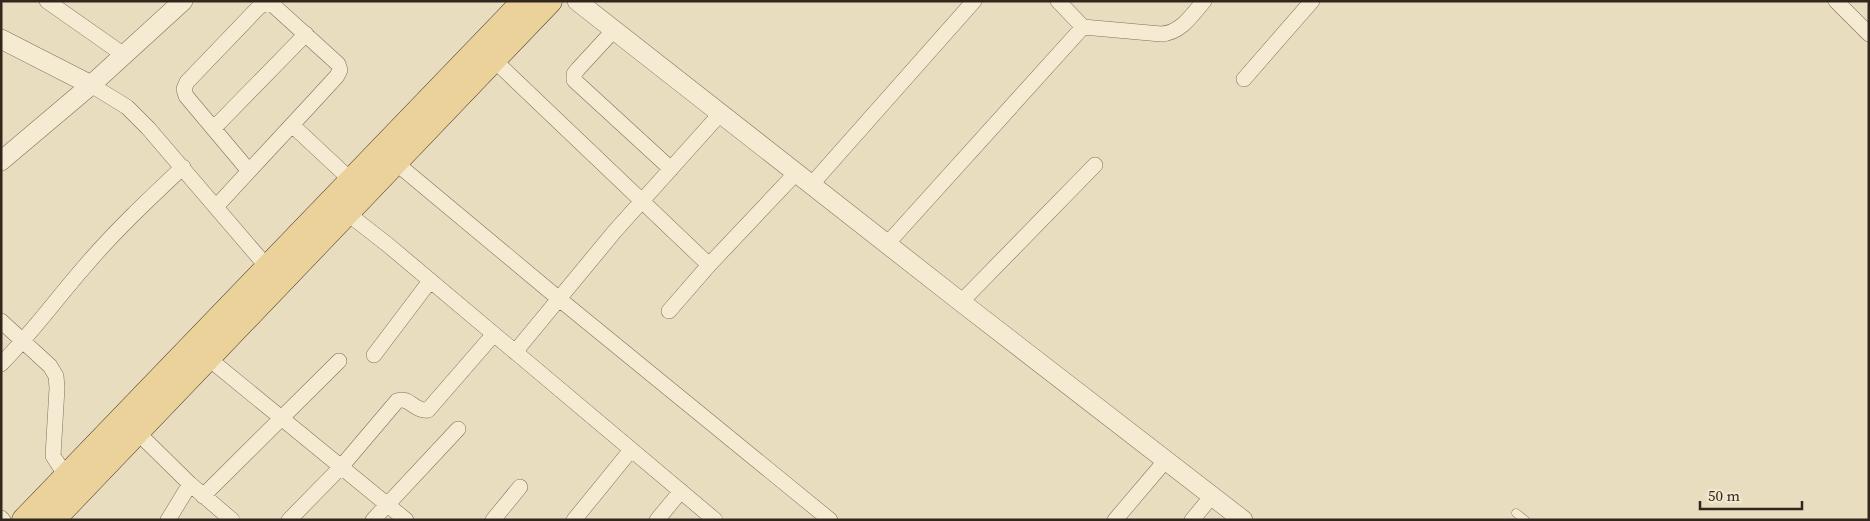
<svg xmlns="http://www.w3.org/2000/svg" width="1870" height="521" font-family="'Source Serif 4',serif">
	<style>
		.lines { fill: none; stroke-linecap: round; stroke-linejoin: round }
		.service-casing { stroke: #816f5a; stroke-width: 9 }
		.minor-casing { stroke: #816f5a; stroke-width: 16 }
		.tertiary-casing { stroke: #816f5a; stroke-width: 20 }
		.primary-casing { stroke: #4e3d2e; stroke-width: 25 }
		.service { stroke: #f5ebd2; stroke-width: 8 }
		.minor { stroke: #f5ebd2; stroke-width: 15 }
		.tertiary { stroke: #f5ebd2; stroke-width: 19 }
		.primary { stroke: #ead29a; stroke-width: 24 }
	</style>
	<rect width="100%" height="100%" fill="#e9ddc0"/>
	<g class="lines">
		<g class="service-casing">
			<path id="service" d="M1516,513L1525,520"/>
		</g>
		<g class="minor-casing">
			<path id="minor" d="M47,1L124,55
				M1058,1L1083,27L1161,34C1181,33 1192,15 1204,1
				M1836,1L1869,34
				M614,30L578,69L574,74V80L671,169
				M494,60L709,265
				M1244,79L1312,1
				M91,85L127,107L148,128L268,268
				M292,125L352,181
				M214,128L306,34
				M396,163L558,298L830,520
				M811,185L974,1
				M216,207C256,163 297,120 337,76L340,70L338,64L273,5L266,3L259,7L187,82L184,89L186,96L249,171
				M347,213L388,245L715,520
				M887,244L1083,27
				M961,302L1095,165
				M669,311L709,265L796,173
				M1,321L50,366L56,376L57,388L53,456L66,476
				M515,352L615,231L720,114
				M374,355L430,281
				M208,358L406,520
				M1,364C32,333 57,298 86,265C116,230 149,199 183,167
				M132,427L190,484L232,520
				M203,496L339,361
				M1,518L3,520
				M168,520L190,484
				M289,520L341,467L397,401C409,396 415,412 428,410L494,334
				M373,520L458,429
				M493,520L520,487
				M574,520L631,450
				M657,520L681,491
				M1115,520L1166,460
				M1192,520L1212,496"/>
		</g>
		<g class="tertiary-casing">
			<path id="tertiary" d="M577,1L961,302L1243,520
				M1,39L91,85
				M1,161L91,85L183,1"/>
		</g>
		<g class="primary-casing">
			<path id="primary" d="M24,520L524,1
				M53,520L550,1"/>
		</g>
		<use href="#service" class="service"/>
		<use href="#minor" class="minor"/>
		<use href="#tertiary" class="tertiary"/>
		<use href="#primary" class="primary"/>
	</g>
	<rect width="1870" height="521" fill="none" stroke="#31271d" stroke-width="5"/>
	<path d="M1700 501v8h102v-8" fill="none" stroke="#31271d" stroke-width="2.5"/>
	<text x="1708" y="501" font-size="15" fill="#31271d" stroke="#f1e8cf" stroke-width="4" paint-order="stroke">50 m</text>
</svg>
